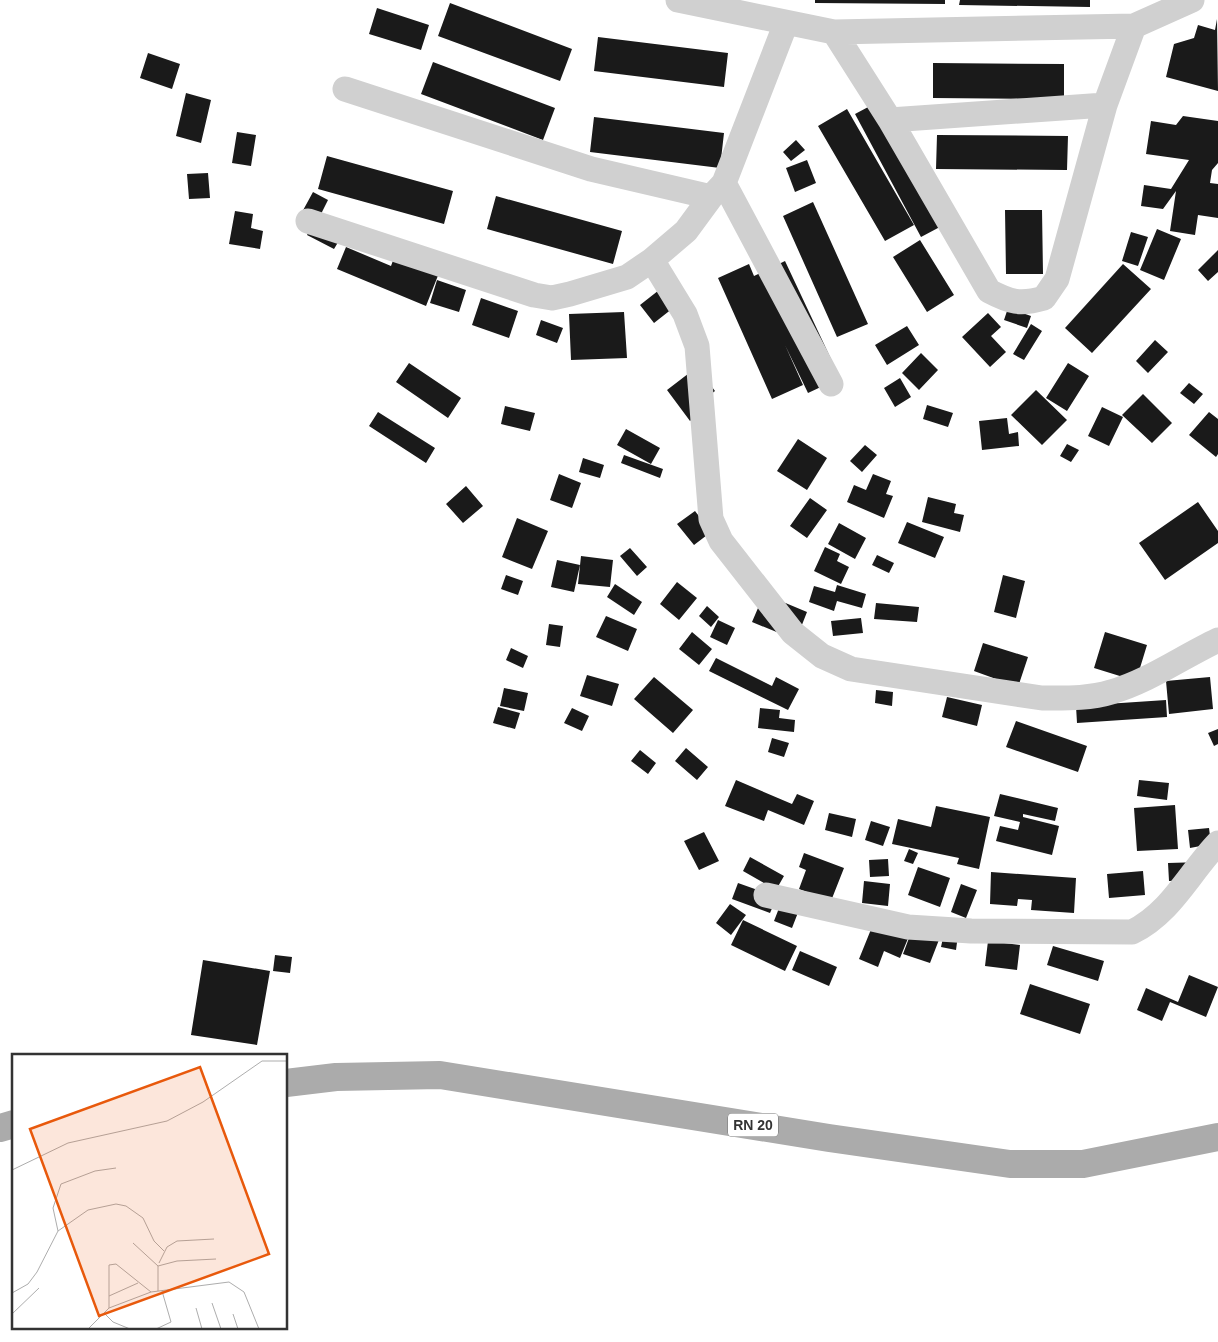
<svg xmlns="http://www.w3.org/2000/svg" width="1218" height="1342" font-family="Helvetica,sans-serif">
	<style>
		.building { fill: #1a1a1a }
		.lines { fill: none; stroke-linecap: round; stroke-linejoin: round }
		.minor { stroke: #d0d0d0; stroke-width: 25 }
		.major { stroke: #ababab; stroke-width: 28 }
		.labels { text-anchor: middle; stroke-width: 5; stroke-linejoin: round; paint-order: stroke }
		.shield { fill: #fff; stroke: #707070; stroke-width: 1 }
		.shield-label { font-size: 14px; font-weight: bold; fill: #333 }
		.inset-road { fill: none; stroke: #adadad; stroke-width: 1 }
		.view { fill: #e8590c; fill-opacity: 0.15; stroke: #e8590c; stroke-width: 2.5 }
		.inset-edge { fill: none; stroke: #333; stroke-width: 2.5 }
	</style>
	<rect width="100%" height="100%" fill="#fff"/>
	<path class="building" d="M815,0H945V4L815,3Z
		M960,0H1090V7L959,5Z
		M450,3L572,49L560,81L438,36Z
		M377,8L429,25L421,50L369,34Z
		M1217,19L1218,91L1166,77L1174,44L1194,38L1198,25L1215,30Z
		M598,37L728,53L724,87L594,71Z
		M148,53L180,64L172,89L140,78Z
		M433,62L555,108L543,140L421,94Z
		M933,63L1064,64V99L933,98Z
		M186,93L211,100L201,143L176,136Z
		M887,97L953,220L921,237L855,114Z
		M847,109L914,225L885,241L818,126Z
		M1183,116L1218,121V163L1212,170L1210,183L1218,184V218L1198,215L1195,235L1170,231L1176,191L1163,209L1141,206L1144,185L1171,189L1189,160L1146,154L1151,121L1176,125Z
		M594,117L724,133L720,168L590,152Z
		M237,132L256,135L251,166L232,163Z
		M937,135L1068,136L1067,170L936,169Z
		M796,140L805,150L791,161L783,152Z
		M327,156L453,191L444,224L318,189Z
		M807,160L816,183L795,192L786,168Z
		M208,173L210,198L189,199L187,174Z
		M313,192L328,200L315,226L340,239L334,249L307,235L314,221L301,214Z
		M496,196L622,231L613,264L487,229Z
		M813,202L868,324L837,337L783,216Z
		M1005,210H1042L1043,274H1006Z
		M235,211L253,214L251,228L263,231L260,249L229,244Z
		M1157,229L1181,239L1164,280L1140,270Z
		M1131,232L1148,237L1138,266L1122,261Z
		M920,240L954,295L927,312L893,257Z
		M346,247L391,266L395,255L439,273L426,306L337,269Z
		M1218,250V272L1208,281L1198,270Z
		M785,261L840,378L808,393L785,345L803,385L772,399L718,278L749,264L754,276Z
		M1123,264L1151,289L1092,353L1065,328Z
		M437,280L466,290L459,312L430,303Z
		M668,283L682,301L654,323L640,305Z
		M481,298L518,311L509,338L472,325Z
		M1008,308L1031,316L1027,328L1004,320Z
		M624,312L627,358L571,360L569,314Z
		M988,313L1001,327L991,336L1006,352L990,367L962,337Z
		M541,320L563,328L557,343L536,335Z
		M1031,324L1042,331L1024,360L1013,354Z
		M907,326L919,345L887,365L875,345Z
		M1155,340L1168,352L1148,373L1136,361Z
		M921,353L938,370L919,390L902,373Z
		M409,363L461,398L448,418L396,382Z
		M1068,363L1089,376L1067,411L1046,398Z
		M697,367L715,391L702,401L707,407L690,421L667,390Z
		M900,378L911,397L895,407L884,388Z
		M1189,383L1203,394L1194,404L1180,393Z
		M1036,390L1067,420L1042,445L1011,415Z
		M1143,394L1172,423L1152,443L1122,415Z
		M927,405L953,413L948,427L923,419Z
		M505,406L535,413L530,431L501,424Z
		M1102,407L1123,417L1109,446L1088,436Z
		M378,412L435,448L426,463L369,426Z
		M1209,412L1218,419V454L1216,457L1189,435Z
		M1007,418L1009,434L1018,432L1019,446L982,450L979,421Z
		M626,429L660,448L651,464L617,445Z
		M798,439L827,458L807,490L777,471Z
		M1067,444L1079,450L1071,462L1060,456Z
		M865,445L877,455L862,472L850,461Z
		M624,455L663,469L660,478L621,463Z
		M583,458L604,465L600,478L579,472Z
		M559,474L581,483L572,508L550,500Z
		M873,474L891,481L886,494L893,496L884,518L847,502L854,485L866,490Z
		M466,486L483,506L463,523L446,504Z
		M928,497L956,504L954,513L964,515L960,532L922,522Z
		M810,498L827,510L807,538L790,526Z
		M1198,502L1218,531V543L1165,580L1139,543Z
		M695,511L711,532L694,545L677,524Z
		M517,518L548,531L532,569L502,557Z
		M907,522L944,537L935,558L898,543Z
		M839,523L866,538L855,559L828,544Z
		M825,547L840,554L837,561L849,567L841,584L814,571Z
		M630,548L647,567L637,576L620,556Z
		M877,555L894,563L889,573L872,565Z
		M581,556L613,560L610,587L578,584Z
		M557,560L580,565L574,592L551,587Z
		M506,575L523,581L518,595L501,589Z
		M1003,575L1025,581L1016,618L994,612Z
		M677,582L697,598L679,620L660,604Z
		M615,584L642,602L634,615L607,597Z
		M837,585L866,594L862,608L837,601L834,611L809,602L814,586L835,592Z
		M764,594L807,612L796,640L752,622Z
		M876,603L919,607L917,622L874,619Z
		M707,606L719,617L711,627L699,616Z
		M606,616L637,629L628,651L596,637Z
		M861,618L863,633L833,636L831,621Z
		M718,620L735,628L727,645L710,637Z
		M549,624L563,626L560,647L546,645Z
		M692,632L712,649L699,665L679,649Z
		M1105,632L1147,645L1136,681L1094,668Z
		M983,643L1028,657L1018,687L974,671Z
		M511,648L528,656L523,668L506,660Z
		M716,658L772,686L776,677L799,689L788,710L709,671Z
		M587,675L619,684L612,706L580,696Z
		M654,677L693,710L673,733L634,699Z
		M1210,677L1213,709L1169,714L1166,681Z
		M504,688L528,693L524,711L500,706Z
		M876,690L893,692L892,706L875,703Z
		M947,697L982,705L977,726L942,717Z
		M1166,700L1167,717L1077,723L1076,706Z
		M498,707L520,713L515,729L493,723Z
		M572,708L589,716L582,731L564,723Z
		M760,708L780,710L779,718L795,720L794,732L758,728Z
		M1016,721L1087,746L1078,772L1006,747Z
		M1218,729V744L1214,746L1208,733Z
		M772,738L789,743L784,757L768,752Z
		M686,748L708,767L697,780L675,761Z
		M640,750L656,763L648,774L631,761Z
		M736,780L792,804L797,794L814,801L804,825L768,810L764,821L725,806Z
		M1139,780L1169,783L1167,800L1137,796Z
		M1000,794L1058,808L1055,821L1023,814V817L1059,826L1052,855L996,841L1000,826L1018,830L1020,822L994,816Z
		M1175,805L1178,849L1137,851L1134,808Z
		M936,806L990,817L979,869L957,864L959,858L892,844L898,819L931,827Z
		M829,813L856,819L852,837L825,830Z
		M871,821L890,827L883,846L865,840Z
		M1209,828L1211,844L1190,848L1188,830Z
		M704,832L719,861L699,870L684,841Z
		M909,849L918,853L913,864L904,861Z
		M804,853L844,868L831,901L799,889L806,870L799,867Z
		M750,857L784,876L776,890L743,871Z
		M888,859L889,876L870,877L869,860Z
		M1202,862L1203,880L1169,881L1168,863Z
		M918,867L950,878L940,907L908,895Z
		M1143,871L1145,895L1109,898L1107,874Z
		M991,872L1076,878L1074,913L1031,910L1032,900L1018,899L1017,906L990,904Z
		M864,881L890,884L888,906L862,903Z
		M738,883L777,897L770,913L732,899Z
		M961,884L977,890L966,918L951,912Z
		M781,903L799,910L792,928L774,921Z
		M730,904L746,915L731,935L716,923Z
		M876,917L911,931L900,958L884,951L878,967L859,959Z
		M743,920L797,946L785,971L731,945Z
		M915,922L942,932L930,963L903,954Z
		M944,933L958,935L956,950L941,947Z
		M988,941L1020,945L1017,970L985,966Z
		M1053,946L1104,961L1098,981L1047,965Z
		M800,951L837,967L829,986L792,970Z
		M275,955L292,957L290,973L273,971Z
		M203,960L270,971L257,1045L191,1035Z
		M1189,975L1218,987L1206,1017L1170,1002L1162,1021L1137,1010L1146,988L1178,1002Z
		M1030,984L1090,1004L1080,1034L1020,1014Z"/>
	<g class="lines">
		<path class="minor" d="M678,0L834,32L1134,26L1192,0
			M786,23L724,183L831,384
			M834,32L890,120L989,291C1010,302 1020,305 1044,298L1057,279L1105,105L1134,26
			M345,89L591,169L711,197L724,183
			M890,120L1105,105
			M308,221L534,295L552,298L570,294L627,277L652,260L686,231L711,197
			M652,260L685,314L697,346L711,519L721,541L793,633L822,656L851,669L1042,698C1064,698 1089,699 1111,692C1149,681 1182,657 1218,640
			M766,895L908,927L971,931L1132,932C1171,913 1189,873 1218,843"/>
		<path class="major" d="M286,1083L336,1077L440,1075L829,1138L1010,1164H1083L1218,1137
			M0,1128L14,1124"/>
	</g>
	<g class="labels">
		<rect class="shield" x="728" y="1113.5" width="50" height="23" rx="4"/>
		<g class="shield-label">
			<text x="753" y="1130">RN 20</text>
		</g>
	</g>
	<g transform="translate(12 1054)">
		<rect width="275" height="275" fill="#fff"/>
		<path class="inset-road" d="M0,116L56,89L155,67L191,48L250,7H275M46,177L41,154L49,130L83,117L104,114M121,189L146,212V237M147,209L155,193L165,187L202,185M146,212L165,207L204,205M0,239L16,230L25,218L46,177L76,156L104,150L114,152L131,164L142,187L152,197M97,242L126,229M200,249L209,275M97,254V211L104,210L139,238M184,254L190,275M92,259L101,268L118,275M0,260L27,234M221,260L226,275M76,275L97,254L139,238L217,228L232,238L247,275M144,275L159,268L150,237"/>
		<path class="view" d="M188,13L257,200L87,262L18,75Z"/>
		<rect width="275" height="275" class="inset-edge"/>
	</g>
</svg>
